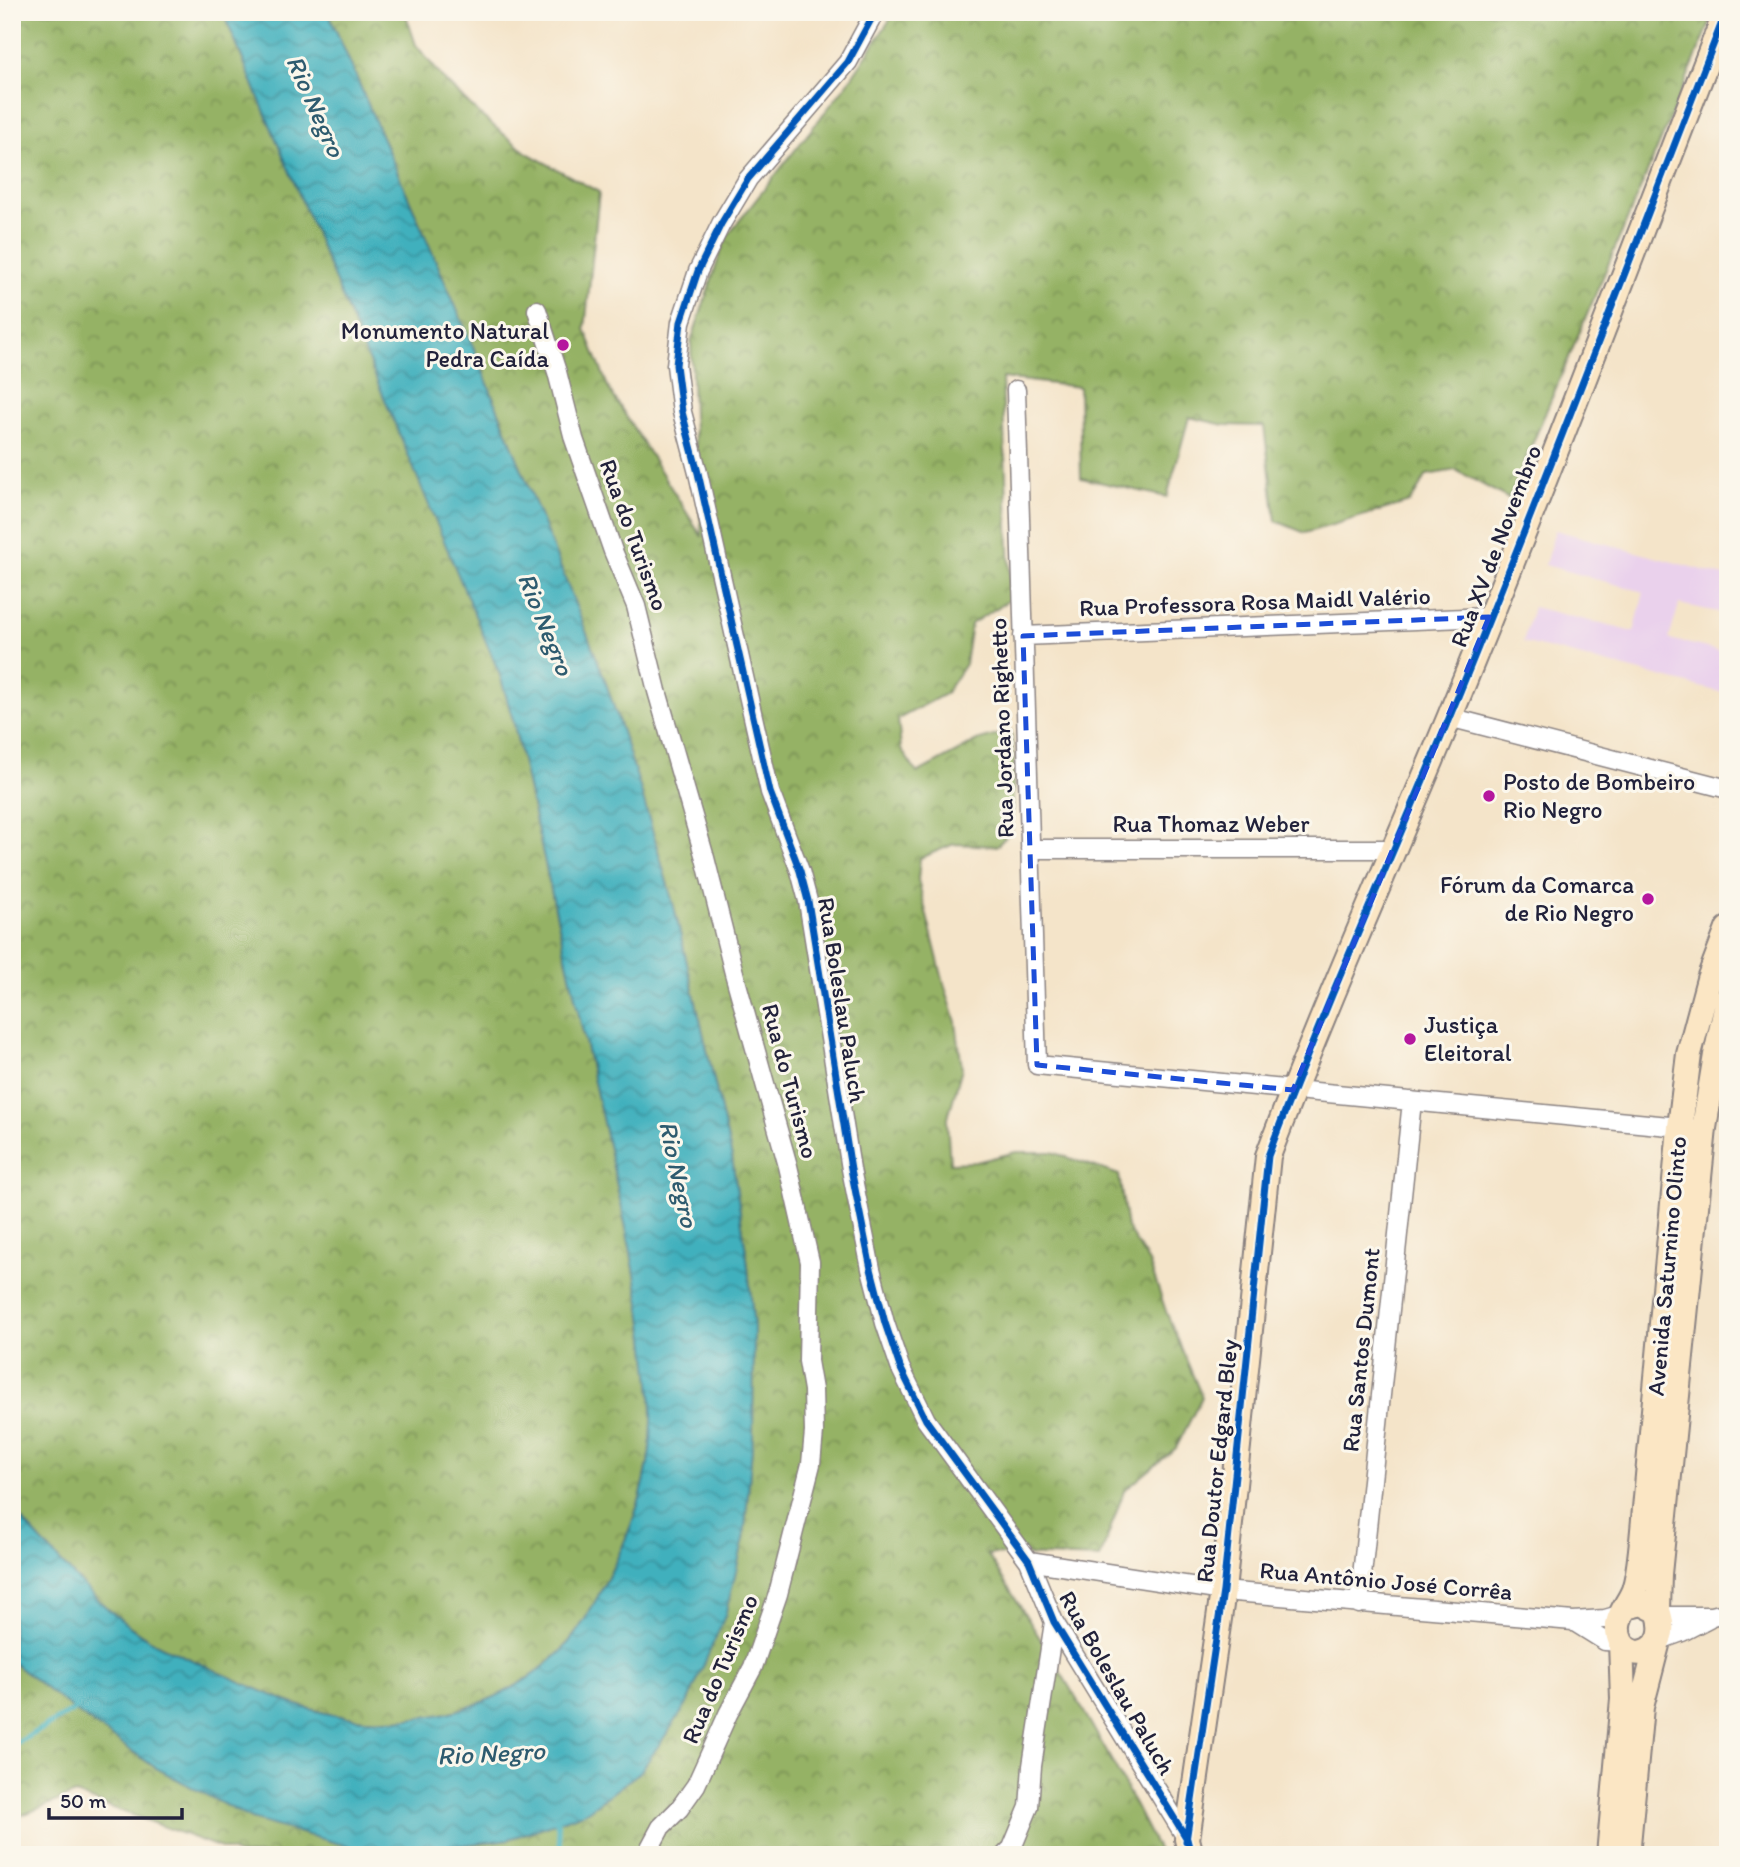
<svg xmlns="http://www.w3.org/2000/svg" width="1740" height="1867" font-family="Itim,sans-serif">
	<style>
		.built { fill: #ead1ec }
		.forest { fill: url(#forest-crowns); stroke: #5c6a50; stroke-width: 2 }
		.water { fill: url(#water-waves); stroke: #32697c; stroke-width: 2 }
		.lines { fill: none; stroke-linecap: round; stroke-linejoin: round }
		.stream { stroke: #41b0bd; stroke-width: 5 }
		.street-casing { stroke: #8b8382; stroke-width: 21 }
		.secondary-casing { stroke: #8b8382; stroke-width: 28 }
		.street { stroke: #fff; stroke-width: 18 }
		.secondary { stroke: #fbe6c4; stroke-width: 24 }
		.cycleway-casing { stroke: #fbf7ec; stroke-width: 11 }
		.cycleway { stroke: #0057b8; stroke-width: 7 }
		.marked { fill: none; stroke: #1d4ed8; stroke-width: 5; stroke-dasharray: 14 9; stroke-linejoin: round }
		.poi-dot { fill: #b5179e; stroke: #fbf7ec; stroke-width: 2.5 }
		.labels { text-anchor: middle; stroke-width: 6; stroke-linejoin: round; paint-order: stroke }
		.poi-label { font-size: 24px; fill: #22223b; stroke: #fbf7ec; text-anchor: end }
		.street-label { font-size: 24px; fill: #22223b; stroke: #fbf7ec }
		.water-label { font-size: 26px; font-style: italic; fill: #2e5b6f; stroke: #fbf7ec }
	</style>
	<defs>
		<pattern id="forest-crowns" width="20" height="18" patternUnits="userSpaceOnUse" patternTransform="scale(1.75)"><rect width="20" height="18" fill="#95b265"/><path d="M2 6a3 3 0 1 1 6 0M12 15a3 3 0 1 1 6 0" fill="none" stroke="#799054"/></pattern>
		<pattern id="water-waves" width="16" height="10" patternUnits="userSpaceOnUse" patternTransform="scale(1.75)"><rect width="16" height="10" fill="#41b0bd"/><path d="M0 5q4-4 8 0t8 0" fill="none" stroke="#368f9b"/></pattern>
	</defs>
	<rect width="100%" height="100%" fill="#fbf7ec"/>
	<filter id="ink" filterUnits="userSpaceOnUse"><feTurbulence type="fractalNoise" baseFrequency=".0143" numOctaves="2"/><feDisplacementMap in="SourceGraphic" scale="14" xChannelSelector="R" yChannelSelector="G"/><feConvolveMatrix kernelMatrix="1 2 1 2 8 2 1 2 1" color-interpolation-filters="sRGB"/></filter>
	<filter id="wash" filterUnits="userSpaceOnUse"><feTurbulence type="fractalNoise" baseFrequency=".00686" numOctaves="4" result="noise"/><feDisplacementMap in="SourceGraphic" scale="28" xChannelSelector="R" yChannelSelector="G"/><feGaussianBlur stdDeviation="1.57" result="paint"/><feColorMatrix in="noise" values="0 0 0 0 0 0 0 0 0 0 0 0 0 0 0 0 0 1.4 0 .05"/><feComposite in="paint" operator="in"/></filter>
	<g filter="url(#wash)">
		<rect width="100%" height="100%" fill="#f4e4c9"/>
		<path class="built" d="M1555,530L1728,577V614L1679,604L1669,639L1728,653V694L1523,642L1533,607L1634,632L1644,592L1545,565Z"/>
		<path class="forest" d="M12,12H223L484,635L500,675L513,720C543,857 574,994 605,1131C621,1203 637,1273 646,1345C649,1370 653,1397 652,1422C651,1481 630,1537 602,1589C590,1611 578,1634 560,1652C489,1721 383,1736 292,1703C248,1687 205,1665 163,1647C107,1620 56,1555 12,1510Z
			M328,12H405L416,45L446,82L479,114L527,153L599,192L585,329L609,389L702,537L693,416L691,342L725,239L848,83L895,12H1715L1509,499L1456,470L1427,475L1410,502L1305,533L1276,521L1264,426L1224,425L1189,417L1167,497L1081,478L1079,387L1002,378L1011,599L971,624L965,664L945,694L898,719L901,749L917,773L977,741L1011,731L1014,761L1012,830L997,846L954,844L920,858L918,880L943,980L956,1022L962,1068L947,1121L950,1163L976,1162L1016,1152H1052L1119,1175L1127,1228L1149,1262L1167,1314L1202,1397L1176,1448L1124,1491L1100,1558L987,1554C1049,1651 1110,1750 1160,1855H240L75,1794L12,1819V1662L74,1710L156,1768L425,1850L509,1839L586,1812L744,1539L753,1436L754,1327L747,1258L732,1158L674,907L639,784L604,677L474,349Z"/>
		<path class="water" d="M223,12H328L474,349L604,677L639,784L674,907L732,1158L747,1258L754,1327L753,1436L744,1539L725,1616L686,1706L640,1772L586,1812L509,1839L425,1850L354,1848L251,1819L156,1768L74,1710L12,1662V1510C56,1555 107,1620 163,1647C205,1665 248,1687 291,1703C383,1736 489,1721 560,1652C578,1634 590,1611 602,1589C630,1537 651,1481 652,1422C653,1397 648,1370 646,1345C637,1273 621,1203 605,1131C574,994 543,857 513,720L500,675Z"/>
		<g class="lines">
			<path class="stream" d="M12,1746L79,1707
				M556,1816L562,1855"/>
		</g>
	</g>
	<g filter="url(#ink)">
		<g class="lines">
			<g class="street-casing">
				<path id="street" d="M875,12L848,62L748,179L721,224L698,271L681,322L676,365L682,412L698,473L770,792L800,871L808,901L851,1169L871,1269L885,1323L900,1367L926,1420L1029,1561L1054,1622L1187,1839L1186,1843
					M537,310L557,372L574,439L613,551L636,606L657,691L705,858L734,973L788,1166L810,1262L808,1361L813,1390L814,1432L811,1464L778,1594L753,1667L728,1714L696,1785L679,1809L661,1827L646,1855
					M1016,390L1037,1065L1690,1128
					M1023,636L1489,617
					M1449,717L1728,789
					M1030,849H1392
					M1029,1561L1223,1591L1573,1621L1605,1619L1619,1615
					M1359,1604L1412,1101
					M1660,1616H1712L1728,1612
					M1573,1621L1605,1641L1621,1642
					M1660,1640L1682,1632L1709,1618
					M1005,1855L1012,1848L1029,1807L1032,1766L1054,1622"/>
			</g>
			<g class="secondary-casing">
				<path id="secondary" d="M1625,1607L1642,1603L1658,1611C1673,1651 1633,1664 1621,1642C1611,1620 1627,1608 1634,1590C1639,1575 1640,1558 1642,1541L1680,1127L1689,1054L1709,979L1728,929
					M1658,1611L1659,1574L1704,1128L1716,1055L1728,999
					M1191,1855L1187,1839L1223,1591L1268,1156C1324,1007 1389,863 1450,716C1546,483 1634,247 1726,12
					M1609,1855L1623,1699L1621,1642
					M1627,1855L1641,1707L1657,1645"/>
			</g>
			<use href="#street" class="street"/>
			<use href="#secondary" class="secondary"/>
			<g class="cycleway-casing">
				<path id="cycleway" d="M875,12L848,62L748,179L721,224L698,271L681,322L676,365L682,412L698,473L770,792L800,871L808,901L851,1169L871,1269L885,1323L900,1367L926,1420L1029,1561L1054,1622L1187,1839L1191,1855
					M1186,1841L1223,1591L1268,1156C1324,1007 1389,863 1450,716C1546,483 1634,247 1726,12"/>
			</g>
			<use href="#cycleway" class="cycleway"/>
		</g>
	</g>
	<path class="marked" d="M1489,617L1293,1090L1037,1065L1023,636Z"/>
	<g class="poi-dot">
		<circle cx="563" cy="345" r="7"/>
		<circle cx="1489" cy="796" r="7"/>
		<circle cx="1648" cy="899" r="7"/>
		<circle cx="1410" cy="1039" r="7"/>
	</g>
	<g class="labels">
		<g class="poi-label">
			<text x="549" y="339">Monumento Natural<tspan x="549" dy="28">Pedra Caída</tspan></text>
			<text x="1503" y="790" text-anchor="start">Posto de Bombeiro<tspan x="1503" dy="28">Rio Negro</tspan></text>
			<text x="1634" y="893">Fórum da Comarca<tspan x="1634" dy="28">de Rio Negro</tspan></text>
			<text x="1424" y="1033" text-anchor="start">Justiça<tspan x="1424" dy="28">Eleitoral</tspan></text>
		</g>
		<g class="street-label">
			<text transform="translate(634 535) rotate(70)" y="8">Rua do Turismo</text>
			<text transform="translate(1496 546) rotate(-69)" y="8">Rua XV de Novembro</text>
			<text transform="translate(1255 602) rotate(-2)" y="8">Rua Professora Rosa Maidl Valério</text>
			<text transform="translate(1002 728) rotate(-92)" y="8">Rua Jordano Righetto</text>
			<text x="1211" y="832">Rua Thomaz Weber</text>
			<text transform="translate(842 1000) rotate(81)" y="8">Rua Boleslau Paluch</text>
			<text transform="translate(790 1081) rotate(75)" y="8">Rua do Turismo</text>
			<text transform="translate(1667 1266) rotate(-85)" y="8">Avenida Saturnino Olinto</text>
			<text transform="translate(1361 1350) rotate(-84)" y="8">Rua Santos Dumont</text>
			<text transform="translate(1217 1461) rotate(-84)" y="8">Rua Doutor Edgard Bley</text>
			<text transform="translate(1386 1581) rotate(5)" y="8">Rua Antônio José Corrêa</text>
			<text transform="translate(720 1669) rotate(-67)" y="8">Rua do Turismo</text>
			<text transform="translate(1117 1683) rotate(60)" y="8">Rua Boleslau Paluch</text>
		</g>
		<g class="water-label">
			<text transform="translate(316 106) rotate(66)" y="9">Rio Negro</text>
			<text transform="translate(546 624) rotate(68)" y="9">Rio Negro</text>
			<text transform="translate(679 1174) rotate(78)" y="9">Rio Negro</text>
			<text transform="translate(491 1753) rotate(-3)" y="9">Rio Negro</text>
		</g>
	</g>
	<rect width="1740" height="1867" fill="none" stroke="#fbf7ec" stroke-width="42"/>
	<path d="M49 1808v10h133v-10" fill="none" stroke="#22223b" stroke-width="3.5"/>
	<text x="60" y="1808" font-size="21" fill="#22223b" stroke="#fbf7ec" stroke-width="5" paint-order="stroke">50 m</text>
</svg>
